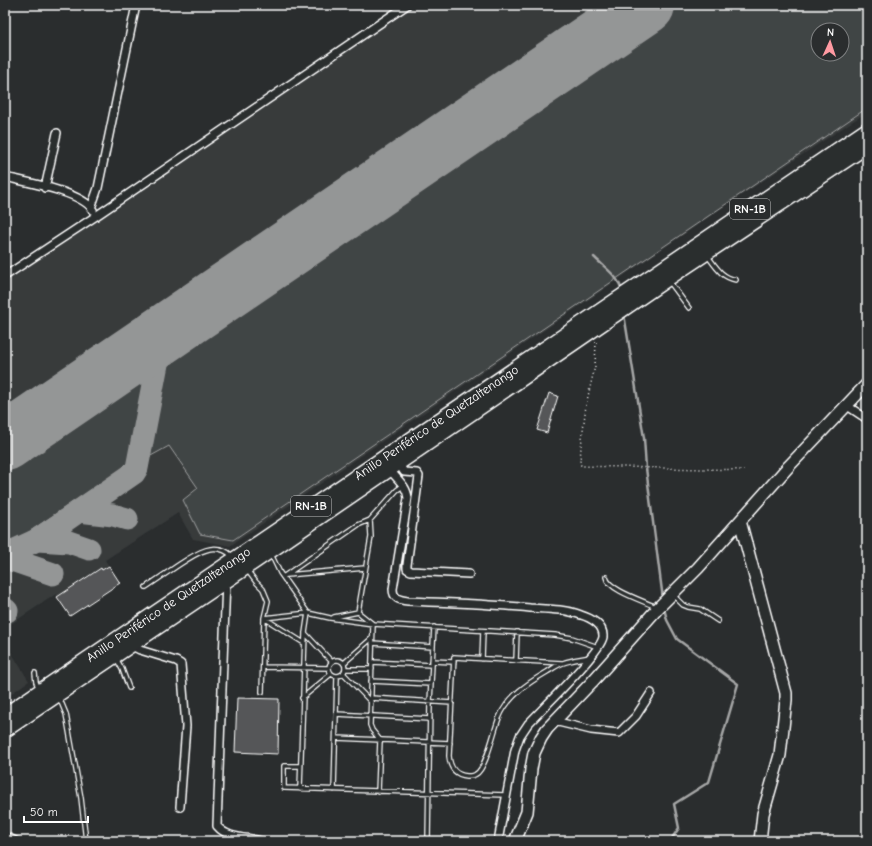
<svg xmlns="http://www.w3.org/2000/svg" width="872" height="846" font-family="'Comic Neue',sans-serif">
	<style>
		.built { fill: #373a3b; fill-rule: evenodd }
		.green { fill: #414445; stroke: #a0a2a2; fill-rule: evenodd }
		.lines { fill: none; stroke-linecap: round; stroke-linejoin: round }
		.stream { stroke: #a6a7a7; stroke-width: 2.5 }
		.taxiway { stroke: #949696; stroke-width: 23 }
		.runway { stroke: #949696; stroke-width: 58 }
		.building { fill: #555758; stroke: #fff }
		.lane-casing { stroke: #fff; stroke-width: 6 }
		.street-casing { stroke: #fff; stroke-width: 10 }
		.secondary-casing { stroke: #fff; stroke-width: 14 }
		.highway-casing { stroke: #fff; stroke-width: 17 }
		.path { stroke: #fff; stroke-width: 1.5; stroke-dasharray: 1 3; stroke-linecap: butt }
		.lane { stroke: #2a2d2e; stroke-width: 3.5 }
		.street { stroke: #2a2d2e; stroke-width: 7 }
		.secondary { stroke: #2a2d2e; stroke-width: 11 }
		.highway { stroke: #2a2d2e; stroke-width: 14 }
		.labels { text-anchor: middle; stroke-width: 3; stroke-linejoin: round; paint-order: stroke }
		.shield { fill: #2a2d2e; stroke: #bfc0c0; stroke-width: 1 }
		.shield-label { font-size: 12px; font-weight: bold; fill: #fff }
		.street-label { font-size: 13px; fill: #fff; stroke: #2a2d2e }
	</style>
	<rect width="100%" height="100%" fill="#2a2d2e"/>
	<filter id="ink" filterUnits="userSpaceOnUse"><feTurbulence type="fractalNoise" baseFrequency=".025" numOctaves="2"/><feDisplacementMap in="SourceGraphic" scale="8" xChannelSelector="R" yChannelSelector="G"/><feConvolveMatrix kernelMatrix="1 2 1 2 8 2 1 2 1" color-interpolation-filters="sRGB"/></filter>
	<g filter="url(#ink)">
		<path class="built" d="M413,5H867V112L725,206L230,546L193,539L178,513L105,560L120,583L70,616L56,594L5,628V282ZM818,30H842V54H818Z
			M5,642L29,681L5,698Z"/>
		<path class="green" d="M672,5H867V108L233,540L200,534L183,500L198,488L169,446L149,457L165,361L170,348L185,335ZM818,30H842V54H818Z
			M133,375L141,379L143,389L133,449L128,462L119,471L5,548V457L124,376Z"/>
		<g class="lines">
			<path class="stream" d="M594,257C604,267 620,277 622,292
				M624,314L644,438L646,468L663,599
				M664,608L667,620L677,639L738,684L709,782L674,804L679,828L670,841"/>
			<path class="taxiway" d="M113,369C130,360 153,354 153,381
				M79,511L113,515L127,519
				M37,540L69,542L89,549
				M5,557L13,551L37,540L134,473L137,468L157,364C165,335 176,329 197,311
				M5,559L15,561L53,574
				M5,609L7,611"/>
			<path class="runway" d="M5,442L646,5"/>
		</g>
		<path class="building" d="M549,393L558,396L547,433L537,430Z
			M109,566L120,583L70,616L57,597L101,568L102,570Z
			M237,698L279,699L278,754L235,752Z"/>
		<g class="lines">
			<g class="lane-casing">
				<path id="lane" d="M707,255C716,267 721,277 736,280
					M669,281L689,308
					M271,554L280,573L308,613L305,633L300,789
					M247,570L256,582L263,589L268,601L264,618L262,692
					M287,575L365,568
					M283,577L358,525L370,520L397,490L404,485
					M606,577C608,590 644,601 656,607
					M146,587C155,581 165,574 174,568C191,557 214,538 232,556
					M673,595L683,605L688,607L700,609L718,621
					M358,612L371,537L370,520
					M334,617L358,612L373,624L370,725L372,730L380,740L378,792
					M264,618L308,613L330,618L373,624L555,635L572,638L598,647
					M264,618L304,643
					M305,633L332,662
					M372,643L433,647
					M116,658L122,669L129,688
					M482,659L483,631
					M329 668a8 8 0 1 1 16 0a8 8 0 1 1-16 0Z
					M432,661L454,662
					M516,661L517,632
					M372,662L432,665
					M344,663L372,638
					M562,663L454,657L449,756C450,768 455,775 467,776C470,776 474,776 476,774C486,769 494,730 499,718C508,696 528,683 547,672C552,669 557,665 563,663C571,660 581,659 590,657
					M263,667L329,668
					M346,669H372
					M35,673L36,682L39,689
					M344,674L371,702
					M371,681L431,684
					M59,697L66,714L81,798L86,841
					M302,698L331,674
					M371,698L452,703
					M336,714L430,719
					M336,738L450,743
					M300,766H284V788L506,795
					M334,790L337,677
					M5,834L20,841
					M5,836L9,841
					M428,841L430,702L434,627"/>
			</g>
			<g class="street-casing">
				<path id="street" d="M5,177C26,182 82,192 93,210
					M45,188L57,133
					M91,208L98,188L136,5
					M5,276L96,216L407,5
					M846,405L867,419
					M398,463L404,472L417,473L419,476L407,565V569L411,571L469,574
					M389,469C397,479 407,486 408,498L393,589C393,599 400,600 408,601C449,603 490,604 530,608C547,609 565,609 581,615C591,618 604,625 603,637C601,652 541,710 528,724L520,736L515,750L498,841
					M226,580L217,826C228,839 246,837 262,841
					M130,645L140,650L176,661L181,664L186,726L180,807
					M554,721L591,730L619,733L636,716L651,693"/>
			</g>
			<g class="secondary-casing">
				<path id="secondary" d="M740,521L786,693V700L780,755L763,814L760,841
					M515,841L527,812L531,769L534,753L541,738L547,729L592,682L658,608L698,568L789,466L867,384"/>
			</g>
			<g class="highway-casing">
				<path id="highway" d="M5,715L867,130
					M5,730L270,551L667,279L867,146"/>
			</g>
			<path class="path" d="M596,342L595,366L586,405L581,447L580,462L581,466L744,470"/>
			<use href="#lane" class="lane"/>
			<use href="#street" class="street"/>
			<use href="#secondary" class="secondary"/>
			<use href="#highway" class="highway"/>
		</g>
	</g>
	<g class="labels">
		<g class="shield">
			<rect x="730" y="199" width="40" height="20" rx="3"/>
			<rect x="291" y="496" width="40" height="20" rx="3"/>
		</g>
		<g class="shield-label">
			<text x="750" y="213">RN-1B</text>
			<text x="311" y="510">RN-1B</text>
		</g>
		<g class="street-label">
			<text transform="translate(436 422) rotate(-34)" y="5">Anillo Periférico de Quetzaltenango</text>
			<text transform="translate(168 604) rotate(-34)" y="5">Anillo Periférico de Quetzaltenango</text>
		</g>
	</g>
	<rect width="872" height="846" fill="none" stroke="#2a2d2e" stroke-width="20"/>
	<rect x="10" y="10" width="852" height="826" fill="none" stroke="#fff" stroke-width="1.5" filter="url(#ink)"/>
	<g transform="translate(830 42) rotate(3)"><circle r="19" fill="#2a2d2e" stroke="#7f8182"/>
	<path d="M0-3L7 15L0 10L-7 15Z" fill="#ff9aa2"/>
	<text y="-6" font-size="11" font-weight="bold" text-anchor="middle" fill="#ffffff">N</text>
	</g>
	<path d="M24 816v6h64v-6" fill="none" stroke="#ffffff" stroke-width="2"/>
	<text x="30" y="816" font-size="12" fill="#ffffff" stroke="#2a2d2e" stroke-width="3" paint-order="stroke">50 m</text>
</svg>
